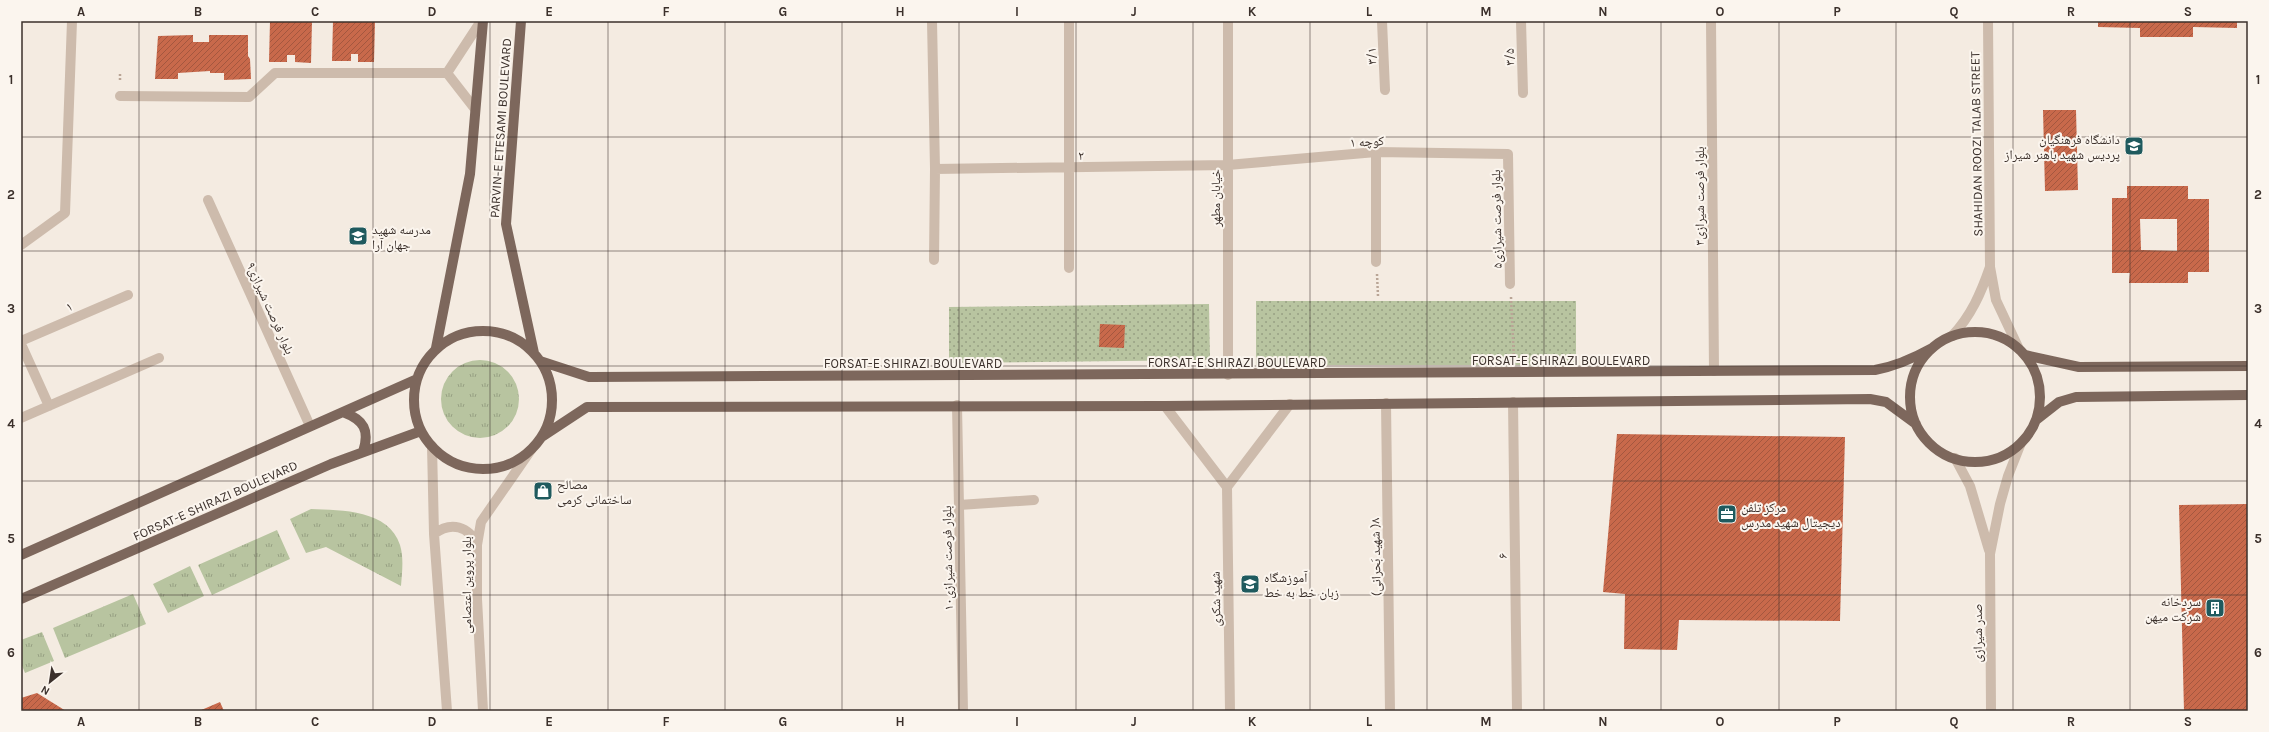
<svg xmlns="http://www.w3.org/2000/svg" width="2269" height="732" font-family="Karla,'Noto Naskh Arabic',sans-serif">
	<style>
		.grass { fill: url(#grass-tufts) }
		.park { fill: url(#park-dots) }
		.building { fill: url(#building-hatch); fill-rule: evenodd }
		.lines { fill: none; stroke-linecap: round; stroke-linejoin: round }
		.path { stroke: #b9a596; stroke-width: 2.5; stroke-dasharray: 2 2; stroke-linecap: butt }
		.minor { stroke: #cdbbac; stroke-width: 10 }
		.major { stroke: #7d675c; stroke-width: 10 }
		.grid { fill: none; stroke: #3b302b; stroke-width: 1; stroke-opacity: 0.55 }
		.labels { text-anchor: middle; stroke-width: 4; stroke-linejoin: round; paint-order: stroke }
		.street-label { font-size: 13px; fill: #3b302b; stroke: #fbf5ee }
		.poi-label { font-size: 13px; fill: #3b302b; stroke: #fbf5ee; text-anchor: start }
		.neatline { fill: none; stroke: #3b302b; stroke-width: 1.5 }
		.grid-label { font-size: 13px; text-anchor: middle; font-weight: bold; fill: #3b302b }
	</style>
	<defs>
		<pattern id="grass-tufts" width="24" height="20" patternUnits="userSpaceOnUse"><rect width="24" height="20" fill="#b8c4a0"/><path d="M3 7l-1-3M5 7V3M7 7l1-3M15 17l-1-3M17 17v-4M19 17l1-3" fill="none" stroke="#97a083"/></pattern>
		<pattern id="park-dots" width="8" height="8" patternUnits="userSpaceOnUse"><rect width="8" height="8" fill="#b8c4a0"/><path d="M2 2h.1M6 6h.1" fill="none" stroke="#97a083" stroke-width="1.8" stroke-linecap="round"/></pattern>
		<pattern id="building-hatch" width="6" height="6" patternUnits="userSpaceOnUse"><rect width="6" height="6" fill="#c8694b"/><path d="M-1 1l2-2M0 6l6-6M5 7l2-2" fill="none" stroke="#a4573f"/></pattern>
	</defs>
	<rect width="100%" height="100%" fill="#f4ebe1"/>
	<path class="grass" d="M441 399a39 39 0 1 1 78 0a39 39 0 1 1-78 0Z
		M311,509C342,510 389,510 400,545C404,558 402,573 401,586L326,547L306,553L290,519Z
		M277,530L290,559L212,595L198,565Z
		M190,566L204,596L168,613L153,584Z
		M133,594L146,624L65,658L53,628Z
		M42,632L54,661L25,673L21,663V640Z"/>
	<path class="park" d="M1256,301H1576V365H1256Z
		M1209,304L1210,360L949,363V307Z"/>
	<path class="building" d="M270,21H312L311,63L295,62V55H287V62H269Z
		M333,21H375L374,62H358V54H351V61H332Z
		M2098,21H2237V28L2193,27V37H2140V28L2098,27Z
		M193,35V42H209V35H248V56L250,59L251,79L224,80V73H210V71L178,73V79H155L158,36Z
		M2043,110H2076L2078,190L2045,191Z
		M2127,186H2188V199H2209V272H2188V283H2129L2130,273H2112V198H2127ZM2140,219H2177V251L2141,250Z
		M1100,324L1125,325L1124,348L1099,347Z
		M1617,434L1845,437L1840,621L1679,620L1677,650L1624,649L1625,594L1603,592Z
		M2248,504V711H2184L2179,505Z
		M37,693L66,711H21V698Z
		M220,702L224,711H199Z"/>
	<g class="lines">
		<path class="path" d="M120,74V82
			M1377,274L1378,296
			M1511,297L1514,360"/>
		<path class="minor" d="M932,21L935,169L934,260
			M1228,21V375
			M1382,21L1385,90
			M1521,21L1523,93
			M1711,21L1714,371
			M1988,21L1990,267L1996,300L2019,349
			M120,96L249,97L275,73H447
			M475,109L447,73L481,21
			M1376,152V262
			M935,169L1228,165L1376,152L1508,154L1510,284
			M208,200L310,426
			M21,245L65,213L72,21
			M1069,268V21
			M1952,336C1971,316 1981,293 1990,267
			M21,341L128,295
			M21,344L49,406
			M1513,402L1517,711
			M1386,403L1390,711
			M957,405L963,711
			M1165,406L1227,487
			M21,418L159,358
			M432,446L434,534L447,711
			M1955,458L1970,486L1989,550
			M1227,487L1230,711
			M1227,487L1290,404
			M959,505L1034,500
			M434,534C451,521 469,526 477,545
			M483,711L477,599V545L481,522L531,450
			M1991,711L1990,554L2000,504L2008,476L2021,443"/>
		<path class="major" d="M521,21L506,224L534,353
			M414 400a69 69 0 1 1 138 0a69 69 0 1 1-138 0Z
			M1910 397a65 65 0 1 1 130 0a65 65 0 1 1-130 0Z
			M436,348L470,174L483,21
			M2025,355L2079,367L2248,366
			M540,361L589,377C1018,376 1447,374 1875,370C1897,366 1914,358 1932,348
			M343,412C364,420 370,430 363,452
			M2036,420L2059,402L2076,397L2248,395
			M543,436L587,407L1165,406L1870,399L1886,402L1916,424
			M21,555L417,379
			M21,599L331,464L421,431"/>
	</g>
	<path class="grid" d="M139,21V711M256,21V711M373,21V711M490,21V711M608,21V711M725,21V711M842,21V711M959,21V711M1076,21V711M1193,21V711M1310,21V711M1427,21V711M1544,21V711M1661,21V711M1779,21V711M1896,21V711M2013,21V711M2130,21V711M21,137H2248M21,251H2248M21,366H2248M21,481H2248M21,595H2248"/>
	<defs>
		<g id="university-square" transform="scale(1)"><rect x="-9" y="-9" width="18" height="18" rx="4" fill="#1f5a5e" stroke="#fbf5ee"/><path d="M0-5L7-2L0 1L-7-2ZM-4 1L0 2.5L4 1V4Q0 6-4 4Z" fill="#fff"/></g>
		<g id="school-square" transform="scale(1)"><rect x="-9" y="-9" width="18" height="18" rx="4" fill="#1f5a5e" stroke="#fbf5ee"/><path d="M0-5L7-2L0 1L-7-2ZM-4 1L0 2.5L4 1V4Q0 6-4 4Z" fill="#fff"/></g>
		<g id="shop-square" transform="scale(1)"><rect x="-9" y="-9" width="18" height="18" rx="4" fill="#1f5a5e" stroke="#fbf5ee"/><path d="M-5-2.5h2.3a2.7 3.5 0 0 1 5.4 0H5L5.5 6h-11ZM-1.5-2.5h3a1.5 2.3 0 0 0-3 0Z" fill="#fff"/></g>
		<g id="office-square" transform="scale(1)"><rect x="-9" y="-9" width="18" height="18" rx="4" fill="#1f5a5e" stroke="#fbf5ee"/><path d="M-6-3h4V-5.5h4V-3h4V5H-6ZM-1-4.5V-3h2v-1.5ZM-6 0V1H6V0Z" fill="#fff"/></g>
		<g id="building-square" transform="scale(1)"><rect x="-9" y="-9" width="18" height="18" rx="4" fill="#1f5a5e" stroke="#fbf5ee"/><path d="M-4-6H4V6H1V3H-1V6H-4ZM-2.5-4.3h1.7v1.8h-1.7ZM.8-4.3h1.7v1.8H.8ZM-2.5-1h1.7V.8h-1.7ZM.8-1h1.7V.8H.8Z" fill="#fff"/></g>
	</defs>
	<g fill-rule="evenodd">
		<use href="#university-square" x="2134" y="146"/>
		<use href="#school-square" x="358" y="236"/>
		<use href="#shop-square" x="543" y="491"/>
		<use href="#office-square" x="1727" y="514"/>
		<use href="#school-square" x="1250" y="584"/>
		<use href="#building-square" x="2215" y="608"/>
	</g>
	<g class="labels">
		<g class="street-label">
			<text transform="translate(1371 56) rotate(-92)" y="5">۳/۱</text>
			<text transform="translate(1509 57) rotate(-92)" y="5">۳/۵</text>
			<text transform="translate(500 128) rotate(-86)" y="5">PARVIN-E ETESAMI BOULEVARD</text>
			<text transform="translate(1367 141) rotate(-3)" y="5">کوچه ۱</text>
			<text transform="translate(1976 144) rotate(-91)" y="5">SHAHIDAN ROOZI TALAB STREET</text>
			<text transform="translate(1081 155) rotate(-1)" y="5">۲</text>
			<text transform="translate(1699 196) rotate(-90)" y="5">۳بلوار فرصت شیرازی</text>
			<text transform="translate(1215 198) rotate(-90)" y="5">خیابان مطهر</text>
			<text transform="translate(1496 219) rotate(-91)" y="5">بلوار فرصت شیرازی۵</text>
			<text transform="translate(69 306) rotate(-23)" y="5">۱</text>
			<text transform="translate(271 308) rotate(66)" y="5">۹بلوار فرصت شیرازی</text>
			<text x="1561" y="365">FORSAT-E SHIRAZI BOULEVARD</text>
			<text x="1237" y="367">FORSAT-E SHIRAZI BOULEVARD</text>
			<text x="913" y="368">FORSAT-E SHIRAZI BOULEVARD</text>
			<text transform="translate(215 500) rotate(-24)" y="5">FORSAT-E SHIRAZI BOULEVARD</text>
			<text transform="translate(1502 556) rotate(-91)" y="5">۶</text>
			<text transform="translate(1375 557) rotate(-91)" y="5">(شهید بَحرانی )۸</text>
			<text transform="translate(947 558) rotate(-91)" y="5">بلوار فرصت شیرازی۱۰</text>
			<text transform="translate(466 585) rotate(-90)" y="5">بلوار پروین اعتصامی</text>
			<text transform="translate(1215 599) rotate(-91)" y="5">شهید شکری</text>
			<text transform="translate(1977 633) rotate(-90)" y="5">صدر شیرازی</text>
		</g>
		<g class="poi-label">
			<text x="2120" y="144" text-anchor="end">دانشگاه فرهنگیان<tspan x="2120" dy="15">پردیس شهید باهنر شیراز</tspan></text>
			<text x="372" y="234">مدرسه شهید<tspan x="372" dy="15">جهان آرا</tspan></text>
			<text x="557" y="489">مصالح<tspan x="557" dy="15">ساختمانی کرمی</tspan></text>
			<text x="1741" y="512">مرکز تلفن<tspan x="1741" dy="15">دیجیتال شهید مدرس</tspan></text>
			<text x="1264" y="582">آموزشگاه<tspan x="1264" dy="15">زبان خط به خط</tspan></text>
			<text x="2201" y="606" text-anchor="end">سردخانه<tspan x="2201" dy="15">شرکت میهن</tspan></text>
		</g>
	</g>
	<rect width="2269" height="732" fill="none" stroke="#fbf5ee" stroke-width="44"/>
	<g transform="translate(50 682) rotate(210)" stroke="#fbf5ee" stroke-width="3" paint-order="stroke">
	<path d="M0-3L7 15L0 10L-7 15Z" fill="#3b302b"/>
	<text y="-6" font-size="11" font-weight="bold" text-anchor="middle" fill="#3b302b">N</text>
	</g>
	<rect x="22" y="22" width="2225" height="688" class="neatline"/>
	<g class="grid-label">
		<text x="81" y="16">A</text>
		<text x="198" y="16">B</text>
		<text x="315" y="16">C</text>
		<text x="432" y="16">D</text>
		<text x="549" y="16">E</text>
		<text x="666" y="16">F</text>
		<text x="783" y="16">G</text>
		<text x="900" y="16">H</text>
		<text x="1017" y="16">I</text>
		<text x="1134" y="16">J</text>
		<text x="1252" y="16">K</text>
		<text x="1369" y="16">L</text>
		<text x="1486" y="16">M</text>
		<text x="1603" y="16">N</text>
		<text x="1720" y="16">O</text>
		<text x="1837" y="16">P</text>
		<text x="1954" y="16">Q</text>
		<text x="2071" y="16">R</text>
		<text x="2188" y="16">S</text>
		<text x="11" y="84">1</text>
		<text x="2258" y="84">1</text>
		<text x="11" y="199">2</text>
		<text x="2258" y="199">2</text>
		<text x="11" y="313">3</text>
		<text x="2258" y="313">3</text>
		<text x="11" y="428">4</text>
		<text x="2258" y="428">4</text>
		<text x="11" y="543">5</text>
		<text x="2258" y="543">5</text>
		<text x="11" y="657">6</text>
		<text x="2258" y="657">6</text>
		<text x="81" y="726">A</text>
		<text x="198" y="726">B</text>
		<text x="315" y="726">C</text>
		<text x="432" y="726">D</text>
		<text x="549" y="726">E</text>
		<text x="666" y="726">F</text>
		<text x="783" y="726">G</text>
		<text x="900" y="726">H</text>
		<text x="1017" y="726">I</text>
		<text x="1134" y="726">J</text>
		<text x="1252" y="726">K</text>
		<text x="1369" y="726">L</text>
		<text x="1486" y="726">M</text>
		<text x="1603" y="726">N</text>
		<text x="1720" y="726">O</text>
		<text x="1837" y="726">P</text>
		<text x="1954" y="726">Q</text>
		<text x="2071" y="726">R</text>
		<text x="2188" y="726">S</text>
	</g>
</svg>
